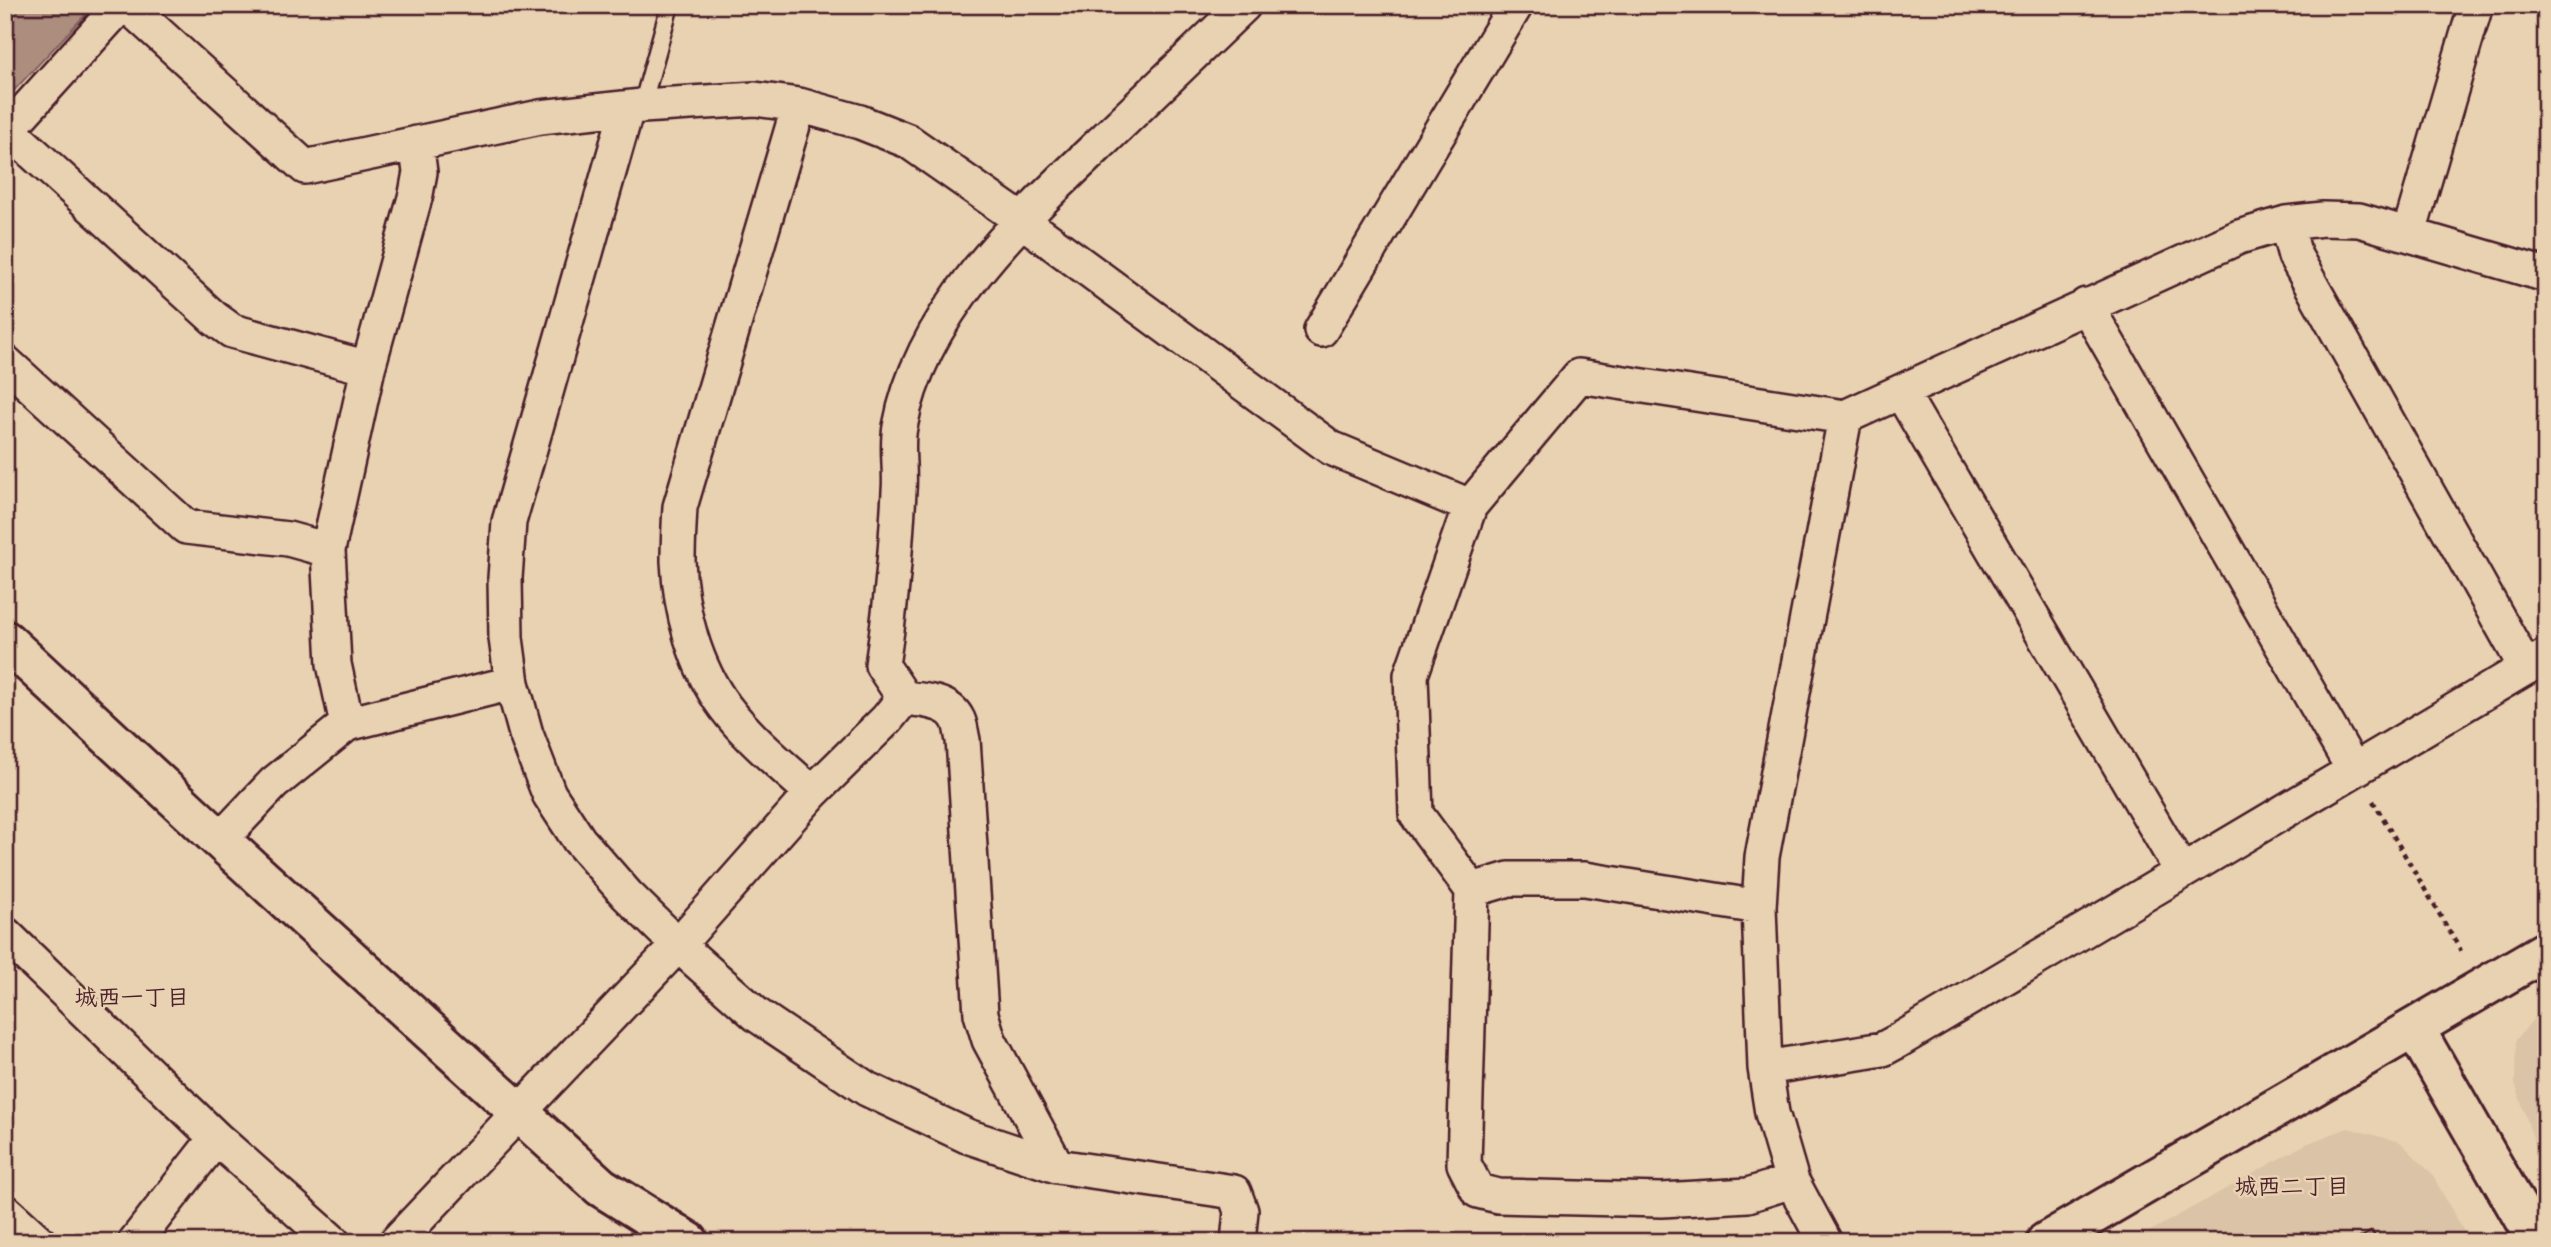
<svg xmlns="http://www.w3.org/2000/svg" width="2551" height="1247" font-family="Pangolin,'Klee One',sans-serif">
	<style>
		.built { fill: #dac3a6 }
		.water { fill: #ac8d7e; stroke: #85615d; stroke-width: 2 }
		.building { fill: url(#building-back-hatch); stroke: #4a1f2b; stroke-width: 2; filter: url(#shadow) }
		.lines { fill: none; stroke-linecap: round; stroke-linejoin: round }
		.service-casing { stroke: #4a1f2b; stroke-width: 21 }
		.minor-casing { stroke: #4a1f2b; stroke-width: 38 }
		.tertiary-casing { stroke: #4a1f2b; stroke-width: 44 }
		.path { stroke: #4a1f2b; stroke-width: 4.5; stroke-dasharray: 5 5; stroke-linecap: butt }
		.service { stroke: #e8d2b1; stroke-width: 16 }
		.minor { stroke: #e8d2b1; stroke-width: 33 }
		.tertiary { stroke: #e8d2b1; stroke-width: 38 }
		.labels { text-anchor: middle; stroke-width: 5; stroke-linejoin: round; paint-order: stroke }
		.neighbourhood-label { font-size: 23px; font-weight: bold; fill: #4a1f2b; stroke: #e8d2b1 }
	</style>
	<defs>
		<pattern id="building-back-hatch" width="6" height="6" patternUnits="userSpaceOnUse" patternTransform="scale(1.75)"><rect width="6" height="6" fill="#bba08c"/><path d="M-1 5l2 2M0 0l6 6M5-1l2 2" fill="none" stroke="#9a8273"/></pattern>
		<filter id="shadow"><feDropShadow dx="6" dy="6" stdDeviation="0" flood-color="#0004"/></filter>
	</defs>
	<rect width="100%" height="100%" fill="#e8d2b1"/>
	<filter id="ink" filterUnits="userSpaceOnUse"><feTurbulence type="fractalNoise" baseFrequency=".0143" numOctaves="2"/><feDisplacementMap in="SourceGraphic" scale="14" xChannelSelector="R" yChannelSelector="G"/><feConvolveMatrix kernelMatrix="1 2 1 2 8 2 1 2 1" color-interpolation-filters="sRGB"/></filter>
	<g filter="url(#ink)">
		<path class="built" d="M2546,1004V1178L2515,1083L2516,1040Z
			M2348,1128L2400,1142L2431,1173L2470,1242H2131L2306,1144Z"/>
		<path class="water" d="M5,5H85V15L5,100Z"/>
		<path class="building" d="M2372,1231L2378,1242H2353Z"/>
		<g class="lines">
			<g class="service-casing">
				<path id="service" d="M642,106L670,5"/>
			</g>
			<g class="minor-casing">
				<path id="minor" d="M127,5L305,167L540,117L642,106L755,99L799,105L860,122L908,141L1021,220L1331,448L1470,506
					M799,105L680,507C679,525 678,543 678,561C680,610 695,667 725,707C749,739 783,766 812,793
					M627,109L509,522L505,578L506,638L512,683L526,734L549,794L579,840L627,895L678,945L757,1015L867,1089L967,1136L1057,1166L1234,1192L1241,1211L1238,1242
					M8,130L214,318L232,331L368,368
					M5,133L121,5
					M2286,223L2295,256L2526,668
					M2409,233L2476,5
					M2086,305L2353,769
					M1321,330L1516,5
					M5,362L186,527L288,539L328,550
					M1901,392L2182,872
					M347,724L334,664L328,550L368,368L416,194L420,172L416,143
					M220,840L274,783L347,724L512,683
					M1472,890L1416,814L1411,675L1470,506L1579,376L1845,417L2239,237L2286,223L2323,219L2359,220L2546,275
					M1759,907L1585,879H1509L1472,890L1464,1164L1478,1191L1498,1196L1662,1200L1748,1195L1792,1181
					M5,934L216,1138L333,1242
					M1765,1068L1883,1049L1896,1042L2546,656
					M1057,1166L989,1040L981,1014L963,740C961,733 961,724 957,718C948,701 921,700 904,698L882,665C891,607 896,549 899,491C901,470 896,447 900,427C921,310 1024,216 1106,138C1152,94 1198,49 1244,5
					M5,1211L39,1242
					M135,1242L216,1138
					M396,1242L678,945L812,793L887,719L904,698
					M1825,1242L1792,1181L1772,1113L1765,1068L1759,907L1762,857L1845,417"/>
			</g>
			<g class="tertiary-casing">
				<path id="tertiary" d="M5,640L220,840L601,1187L689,1242
					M2415,1029L2537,1242
					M2046,1242L2546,951"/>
			</g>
			<path class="path" d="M2373,801L2461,951"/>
			<use href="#service" class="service"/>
			<use href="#minor" class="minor"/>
			<use href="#tertiary" class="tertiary"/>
		</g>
	</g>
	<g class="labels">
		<g class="neighbourhood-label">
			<text x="132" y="1005">城西一丁目</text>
			<text x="2292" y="1194">城西二丁目</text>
		</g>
	</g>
	<rect width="2551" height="1247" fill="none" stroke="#e8d2b1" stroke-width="28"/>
	<rect x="14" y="14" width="2523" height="1219" fill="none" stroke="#4a1f2b" stroke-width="2.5" filter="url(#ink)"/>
</svg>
